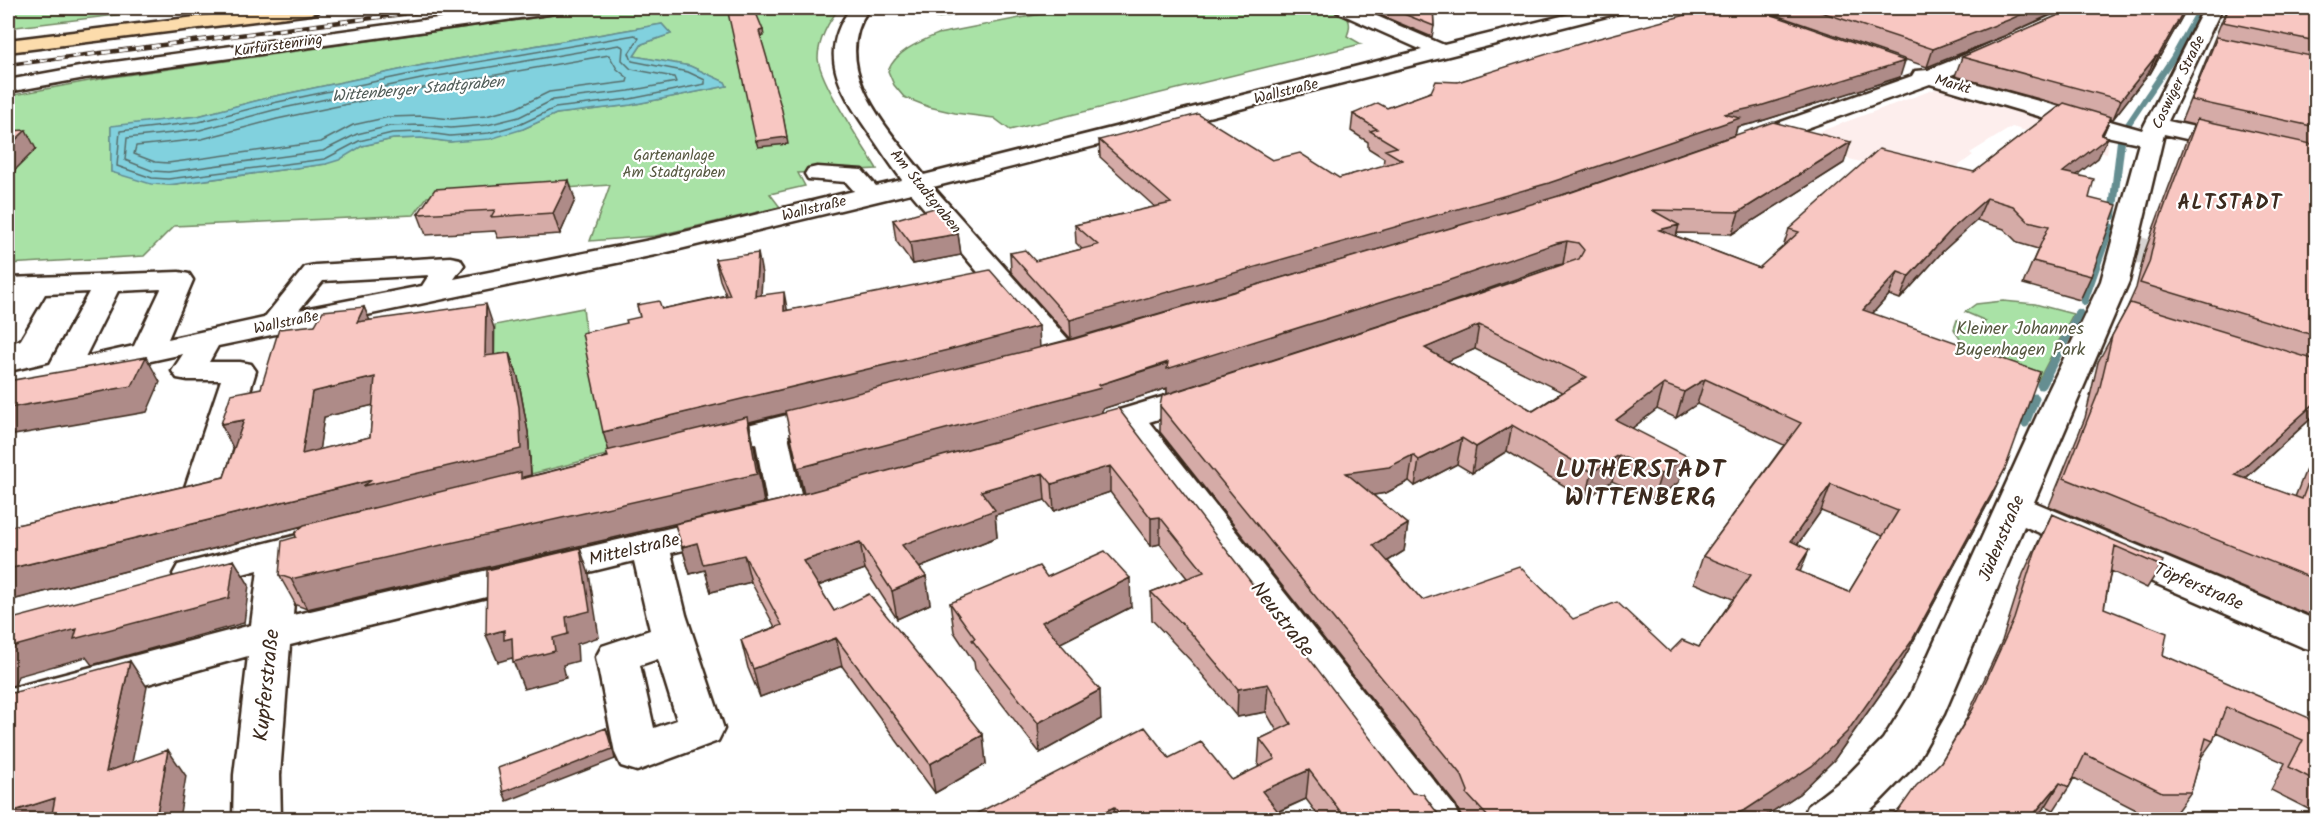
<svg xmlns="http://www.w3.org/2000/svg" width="2324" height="827" font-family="Kalam,sans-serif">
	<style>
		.built { fill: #fdeeed }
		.green { fill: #a9e2a6; stroke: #728662; stroke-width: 1.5; fill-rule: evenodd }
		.water { fill: #81d1de; stroke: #658e91; stroke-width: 1.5 }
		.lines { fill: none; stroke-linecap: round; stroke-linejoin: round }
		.shore { stroke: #576d6b; stroke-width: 1.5 }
		.stream-far2 { stroke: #658e91; stroke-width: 6 }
		.stream-far1 { stroke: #658e91; stroke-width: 8 }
		.stream { stroke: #658e91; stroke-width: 9 }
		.minor-tunnel { stroke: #d8d4d2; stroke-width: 26; stroke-dasharray: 26 14; stroke-linecap: butt }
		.minor-casing { stroke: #3b2a1e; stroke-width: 5 }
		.major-casing { stroke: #3b2a1e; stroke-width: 5 }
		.minor { fill: #fff; fill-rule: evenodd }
		.major { fill: #fcdcac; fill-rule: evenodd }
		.rail-casing { stroke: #3b2a1e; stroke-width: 4.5 }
		.rail { stroke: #fff; stroke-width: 3; stroke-dasharray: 8; stroke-linecap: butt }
		.wall { fill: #d5aba7; stroke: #3b2a1e; stroke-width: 1.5; fill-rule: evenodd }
		.shaded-wall { fill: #ae8b88; stroke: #3b2a1e; stroke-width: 1.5 }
		.building { fill: #f8c7c2; stroke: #3b2a1e; stroke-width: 1.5; fill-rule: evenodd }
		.labels { text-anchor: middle; stroke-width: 4.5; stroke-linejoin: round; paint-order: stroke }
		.far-street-label { font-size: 15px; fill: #3b2a1e; stroke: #fff }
		.far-park-label { font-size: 15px; fill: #565840; stroke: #fff }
		.far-water-label { font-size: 16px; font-style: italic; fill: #505c58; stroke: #fff }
		.park-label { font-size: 18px; fill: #565840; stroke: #fff }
		.street-label { font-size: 18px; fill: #3b2a1e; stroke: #fff }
		.far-district-label { font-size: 20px; font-weight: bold; letter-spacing: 1.5px; fill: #3b2a1e; stroke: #fff }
		.near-street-label { font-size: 21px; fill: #3b2a1e; stroke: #fff }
		.district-label { font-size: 24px; font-weight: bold; letter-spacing: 1.5px; fill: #3b2a1e; stroke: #fff }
	</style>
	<rect width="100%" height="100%" fill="#fff"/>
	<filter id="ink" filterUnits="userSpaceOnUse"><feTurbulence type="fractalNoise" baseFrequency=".0167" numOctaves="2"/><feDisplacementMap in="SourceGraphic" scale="12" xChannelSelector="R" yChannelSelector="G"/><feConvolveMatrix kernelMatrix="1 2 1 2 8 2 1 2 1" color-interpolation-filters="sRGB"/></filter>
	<g filter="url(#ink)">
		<path class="built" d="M1938,88L2109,138L2107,154L2012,127L1970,153L1973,155L1937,182L1788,143Z"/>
		<path class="green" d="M8,8H175L8,28Z
			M604,8H840C829,20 818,41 818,58C819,81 864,147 877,169L798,173L805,186L770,194L780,207L655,236L590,241L610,185L427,197L414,215L174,226L144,256L8,264V96L105,78ZM662,24L671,34L642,44L634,56L690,66L725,82L727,86L631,105L556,114L523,129L450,142L421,138L393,139L362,146L326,164L168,185L111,172V127L198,116L271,97L423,65Z
			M922,8H995L936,18Z
			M1071,8H1335C1348,15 1353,22 1347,36L1361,44L1010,130L994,118L955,113L929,107L904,97L894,85L888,71C896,51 919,42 938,34Z
			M2003,301L2035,304L2073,314L2038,381C2009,371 1968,359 1954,329L1957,320L1979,327L1986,321L1965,312L1976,304Z
			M583,308L589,355L610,454L531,474L528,432L494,380L495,325Z"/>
		<path class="water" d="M662,24L671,34L642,44L634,56L690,66L725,82L727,86L631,105L556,114L523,129L490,139L450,142L421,138L393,139L362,146L339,160L326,164L168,185L151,184L111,172V126L198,116L271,97L423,65Z"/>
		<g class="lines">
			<path class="shore" d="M635,35L639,38L629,53L632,61L688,72L705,80V84L630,99L555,108L521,124L489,133L450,136L421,132L392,133L359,141L325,159L168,179L152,178L117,166L120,131L199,122L273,103L425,71Z
				M619,45L623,47L622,60L631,69L674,77L676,82L629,91L553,100L519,117L487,125L451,128L421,125L390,126L357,134L323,151L168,172L153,171L125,160L127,138L200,130L274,110L426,78Z
				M609,55L617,69L628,78L627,82L549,92L516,108L486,116L451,119L422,116L389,117L353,125L321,142L168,163L155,162L134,154L136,146L202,139L277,119L428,87Z"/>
			<path class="stream-far2" d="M2127,126L2173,58L2201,8"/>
			<path class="stream-far1" d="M2112,216L2121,141
				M2084,301L2110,227
				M2076,318L2079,313"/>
			<path class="stream" d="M2041,385L2077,317
				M2025,423L2035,398"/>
			<path class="minor-tunnel" d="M2125,246L2187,264"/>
			<g class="minor-casing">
				<path id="minor" d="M512,8H558L556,12L549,14L85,78L8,92V80L85,66Z
					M851,8H869C828,68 887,128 924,175L1422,50L1337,12L1335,8H1358L1444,45L1594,8H1624L1622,12L933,187L1075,347L1079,354L1075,361L1064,363L1053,361L911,193L655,255L218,346L209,362H240L251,364L256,371L217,499L212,507L199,511L186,507L181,499L221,380H188L177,378L172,371L183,354L8,392V374L50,364L89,292L45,294L19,338L8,341V309L16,295H8V278L179,272L189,274L193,280L168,339L264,318L305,267L315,265L450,257L460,259L464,265L454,279L655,239L854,191L846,182L808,179L805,174L808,169L817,167L862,170L876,186L902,180C890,164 879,147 867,130C839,89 817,53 851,8ZM429,275L422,286L299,310L323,281ZM161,289L134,346L85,357L118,291Z
					M2069,8H2092L2090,12L2009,51L1949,76L2142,130L2204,8H2222L2168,121L2316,154V168L2164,134L2129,281L2034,502L2316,620V651L2302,647L2024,526L1944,714L1915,765L1879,802L1859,820H1802L1808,806L1847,776L1883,739L1910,696L2044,400L2101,281L2139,143L2106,136L1930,84L1754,147L1746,149L1738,147L1734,142L1738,137L1912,76L1915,71L1928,70L1953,60Z
					M1202,385L1213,388L1218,395L1213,402L1149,422L1454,806L1460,820H1409L1121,431L1085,441L1073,438L1068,431L1073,424Z
					M832,404L844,407L849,414L844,421L788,435L805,513L800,521L787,525L774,521L769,513L756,443L707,455L695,452L690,445L695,438Z
					M722,516L735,519L741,528L735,537L671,553L686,615L724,729L718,741L637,771L621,766L615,753L596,657L602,646L650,630L634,561L290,645L280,775L281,820H233L234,775L248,656L8,723V689L251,625L258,570L192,587L178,583L173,574L178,565L325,528L338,531L344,540L338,549L297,560L293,615ZM658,659L677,720L654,728L640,665Z"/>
			</g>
			<g class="major-casing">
				<path id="major" d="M270,8H320L318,12L311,14L8,52V40Z"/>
			</g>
			<use href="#minor" class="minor"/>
			<use href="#major" class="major"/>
			<g class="rail-casing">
				<path id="rail" d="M8,65L449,8"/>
			</g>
			<use href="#rail" class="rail"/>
		</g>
		<path class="wall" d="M1381,8H1433L1434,26L1432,37L1380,15Z
			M1710,8H2065L2004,36L1927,67L1773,14L1751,9L1900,77L1755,123L1737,127L1735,135L1560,196L1844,163L1732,234L1677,233L1676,236L1759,268L1783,247L1789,229L1974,172L2061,105L1955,76L1962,57L2075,8H2187L2150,74H2148L2113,119H2110L2103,135L2108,137L2098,158L2076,175L2089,198L2091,276L2080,300L2023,284L2038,249L2018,243L2004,229L1977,220L1943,251L1900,299L1889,295L1873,313L1992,496L1898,669L1834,760L1799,794L1761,819H1461L1462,818L1456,805L1160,432V406L1564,264H1563L1552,266L1440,306L1167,394V388L1102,409V413L1412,793L1442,819H1321L1306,799L1278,812L1284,819H966L1169,758L1232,780L1258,768L1260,739L1277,731L1266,712L1237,717L1191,661L1152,620L1151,592L1187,578L1160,544L1151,546L1110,492L1054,511L1045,500L995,515L997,537L919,568L926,576L930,604L897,619L865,569L818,586L834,611L983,735L986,764L935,793L842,666L760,697L748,668L741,640L775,627L751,582L711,592L705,570L690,574L675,524L781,500L804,494L786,413L749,422L754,446L764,503L307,609L296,605L279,575L296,537L303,526L8,601V527L224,477L234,449L221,424L261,388L315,325L364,307L369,320L494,328V355L509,353L518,377L528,432L531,475L523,477V478L608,457L627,323L640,317L637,305L662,309L726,295L720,280L715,259L762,274L761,295L787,310L1040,347L1071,339L1011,272L1010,253L1035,261L1082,249L1076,243L1075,225L1155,207L1100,157L1099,140L1272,160L1339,178L1383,166L1384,158L1368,148V142L1351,131L1353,114L1387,108L1458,82ZM1475,349L1562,392L1533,411L1447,361ZM1697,404L1784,445L1703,556L1694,583L1733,599L1699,647L1670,652L1573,619L1422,600L1388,561L1404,551L1408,524L1373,495L1386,493L1409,481L1415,486L1457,464L1472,473L1507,451L1586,499L1612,481L1653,500L1679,482L1632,428L1657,409L1676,418ZM373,405L370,437L319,450L324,417ZM1821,511L1883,536L1849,592L1800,572L1798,544Z
			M2227,8H2316V414L2245,479L2295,497L2316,444V618L2049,506L2085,418L2098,362L2127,308L2136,288L2145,251L2186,141L2194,125L2181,122Z
			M575,200L560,234L498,238L495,231L426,235L418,214Z
			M893,220L958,234L961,255L913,264L896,241Z
			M2052,514L2161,566L2147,588L2111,571L2104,608L2163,655L2316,728V813L2271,790L2285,763L2216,732L2213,741L2200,759L2191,792L2174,815H2146L2074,778L2069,787L2054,810L2046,806L1899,810L1941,762L1964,723L2002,641L2023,574L2041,536Z
			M1047,577L1131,607L1060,643L1101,719L1040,753L975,669L974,662L954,632L950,603Z"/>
		<path class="shaded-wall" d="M2035,8H2065L2004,36L1927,67L1933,49Z
			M2185,8H2187L2150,74L2158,56Z
			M763,30L764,36L760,37L759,31Z
			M2156,56L2148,74L2113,119L2121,100Z
			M1905,61L1900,77L1755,123L1737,127L1735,135L1545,201L1071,339L1070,320L1724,114Z
			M783,117L788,144L758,147L756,141Z
			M2111,117L2102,137H2108L2098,158L2053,194L2063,172L2101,135Z
			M26,130L36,149L8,177V147Z
			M1851,142L1844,163L1732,234L1739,212Z
			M569,180L575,200L560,234L553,213Z
			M1987,198L1977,220L1943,251L1900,299L1909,276L1953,228Z
			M1679,225L1673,248L1659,230Z
			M958,234L961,255L913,264L910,242Z
			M1567,241L1563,264L1552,266L1440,306L1167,394V388L1102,409V414L804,494L798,468L1098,385L1557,243Z
			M758,253L762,274L760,318L755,296Z
			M1898,272L1889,295L1854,334L1863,310Z
			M784,292L788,314L784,311Z
			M486,304L494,328V381L485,356Z
			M364,307L374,330L357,322Z
			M1479,325L1475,349L1421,373L1425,348Z
			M1039,326L1040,349L950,373L749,422L754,446L764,503L307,609L291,579L610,455L603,432Z
			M509,353L518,377L528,432L531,475L523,477L532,502L373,508L8,601V569L372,480Z
			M146,357L160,382L147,412L8,436V408Z
			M375,377L386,402L324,417L315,480L302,454L312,392Z
			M1705,379L1697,404L1676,418L1684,392Z
			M1664,384L1657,409L1609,446L1616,420Z
			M2316,402V414L2218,503L2235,475Z
			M244,420L234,450L221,424Z
			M1512,425L1507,451L1472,473L1476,447Z
			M1462,438L1457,464L1415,486L1419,460Z
			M1413,455L1409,481L1386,493L1343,500L1346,473Z
			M1619,455L1612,481L1586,499L1592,472Z
			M1687,456L1679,482L1653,500L1661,474Z
			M1110,466V492L1054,511L1052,484Z
			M2005,469L1992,496L1898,669L1834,760L1799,794L1761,819H1725Z
			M1043,473L1045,500L995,515L997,537L906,573L902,545L981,491Z
			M1831,484L1821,511L1781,568L1791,541Z
			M1160,517V544L1151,546V518Z
			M1408,524L1404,551L1370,572L1373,545Z
			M860,542L865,569L809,589L803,561Z
			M697,543L744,555L751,582L711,592L705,570L690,574L682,547Z
			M580,548L589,574L599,637L577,644L578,661L563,665L566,678L524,689L512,658L498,662L486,635L504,630L512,638H553L566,617Z
			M1809,550L1798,577L1796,570Z
			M234,560L249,585L244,623L92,665L86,657L18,676L15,685L8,687V648Z
			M926,576L930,604L897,619L892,591Z
			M1130,578L1131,607L1045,651L1042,622Z
			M836,638L842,666L760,697L753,669Z
			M130,661L147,687L125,798L106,772Z
			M1268,684L1266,712L1237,717L1238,689Z
			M1100,690L1101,719L1040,753L1038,723Z
			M606,728L610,737L615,759L507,801L503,792Z
			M983,735L986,764L935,793L930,764Z
			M168,750L186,776L179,819H156Z
			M1309,770L1306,799L1260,819L1262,791Z
			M2060,783L2046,806L2034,819H2030Z
			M55,798L72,819H8V813Z
			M1114,807L1115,819H1090Z"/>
		<path class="building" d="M727,8H754L763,30L759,31L782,110L787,137L756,141Z
			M1389,8H1433L1434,26Z
			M1712,8H1747L1761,11L1905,61L1760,106L1724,114L1740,118L1549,183L1070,320L1010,253L1025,250L1035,261L1098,245L1075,225L1171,203L1099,140L1198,114L1272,160L1300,153L1339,178L1402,160L1385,150L1397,147L1370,131L1377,129L1353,114L1378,103L1387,108L1431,92L1436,81L1458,82L1592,40Z
			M1809,8H2035L2011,19L1933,49Z
			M2075,8H2185L2158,56H2156L2121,100L1962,57Z
			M2229,8H2316V41L2223,22Z
			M2217,37L2316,57V127L2191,100Z
			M2064,103L2111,117L2101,135L2108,137L2063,172L2094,179L2089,198L2117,205L2091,276L2033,261L2049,226L2028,221L2013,206L1987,198L1953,228L1909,276L1898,272L1863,310L2040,372L2005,469L1911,642L1847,732L1812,766L1747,809L1725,819H1490L1467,794L1468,791L1462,776L1160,406L1162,396L1466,298L1579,259L1584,250L1578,243L1567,241L1557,243L1444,282L1167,369L1168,362L1098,385L1101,388L798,468L785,411L1074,339L1569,193L1773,122L1851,142L1739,212L1652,210L1679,225L1659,230L1759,268L1799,232L1789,229L1879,149L1974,172ZM1479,325L1587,377L1533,411L1425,348ZM1705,379L1801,423L1703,556L1751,575L1699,647L1682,640L1670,652L1617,602L1573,619L1519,566L1422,600L1373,545L1408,524L1346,473L1389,467L1413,455L1419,460L1462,438L1476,447L1512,425L1592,472L1619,455L1661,474L1687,456L1616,420L1664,384L1684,392ZM1831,484L1898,511L1849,592L1796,570L1809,550L1791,541Z
			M2197,119L2316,145V336L2140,283L2149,263L2157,227Z
			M26,130L8,147V131Z
			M569,180L553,213L491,217L495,210L418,214L435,189Z
			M934,208L958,234L910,242L893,220Z
			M758,253L755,296L784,292V311L990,270L1039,326L948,350L603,432L582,333L627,323L626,320L640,317L637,305L659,301L662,309L730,295L715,259Z
			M2130,303L2316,360V402L2235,475L2302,499L2316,462V580L2064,478L2099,391L2112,336Z
			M486,304L485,356L509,353L519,407L521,449L363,486L372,480L8,569V527L224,477L244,420L221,424L231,394L261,388L279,329L315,325L323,311L364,307L357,322ZM375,377L370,437L302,454L312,392Z
			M146,357L132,386L8,408V381Z
			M1118,408L1412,793L1423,794L1442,819H1346L1309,770L1262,791L1284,819H1124L1114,807L1090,819H966L1145,727L1169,758L1201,742L1232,780L1275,759L1260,739L1291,724L1268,684L1238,689L1191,633L1151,592L1204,572L1160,517L1151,518L1110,466L1052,484L1043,473L981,491L995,510L902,545L926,576L892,591L860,542L803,561L834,611L869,594L983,735L930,764L836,638L753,669L741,640L782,625L744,555L703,564L697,543L682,547L675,524L781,500Z
			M747,417L757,474L291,579L279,575L282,541L296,537L295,533L304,525L521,472V479L608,457L606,451Z
			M2052,514L2163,561L2161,566L2115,546L2104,608L2167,633L2163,655L2307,717L2314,727L2316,728V781L2289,767L2303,740L2226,707L2213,741L2206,738L2191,792H2162L2085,754L2069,787L2060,783L2033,815L2031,819H1886L1899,810L1916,786L1941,762L1973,709L2014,619L2035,552Z
			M580,548L590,611L566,617L568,634L553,638L555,651L513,662L512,638L504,640V630L486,635L487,570Z
			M1105,551L1130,578L1042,622L1100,690L1038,723L972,640L975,638L950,603L1039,566L1047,577Z
			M234,560L229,598L74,639L77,629L8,648V620Z
			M130,661L106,772L168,750L156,819H51L55,798L8,813V694Z
			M606,728L612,749L503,792L498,768Z"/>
	</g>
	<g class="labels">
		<g class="far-street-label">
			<text transform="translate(278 45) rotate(-8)" y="5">Kurfürstenring</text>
			<text transform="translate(2178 82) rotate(-64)" y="5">Coswiger Straße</text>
			<text transform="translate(1953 84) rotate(16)" y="5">Markt</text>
			<text transform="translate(1286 91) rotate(-14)" y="5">Wallstraße</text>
			<text transform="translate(926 191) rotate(51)" y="5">Am Stadtgraben</text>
			<text transform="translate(814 208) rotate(-14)" y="5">Wallstraße</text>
			<text transform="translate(286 322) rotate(-12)" y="5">Wallstraße</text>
		</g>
		<g class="far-park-label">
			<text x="674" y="160">Gartenanlage<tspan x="674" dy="17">Am Stadtgraben</tspan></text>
		</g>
		<g class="far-water-label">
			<text transform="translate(418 88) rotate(-5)" y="6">Wittenberger Stadtgraben</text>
		</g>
		<g class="park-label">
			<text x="2020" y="334">Kleiner Johannes<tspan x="2020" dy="21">Bugenhagen Park</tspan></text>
		</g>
		<g class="street-label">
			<text transform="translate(2001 538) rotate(-67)" y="6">Jüdenstraße</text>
			<text transform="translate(634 549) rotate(-13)" y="6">Mittelstraße</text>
			<text transform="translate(2199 586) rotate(23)" y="6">Töpferstraße</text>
		</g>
		<g class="far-district-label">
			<text x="2230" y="209">ALTSTADT</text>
		</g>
		<g class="near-street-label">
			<text transform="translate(1283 619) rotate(52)" y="7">Neustraße</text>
			<text transform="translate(266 685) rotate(-84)" y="7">Kupferstraße</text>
		</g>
		<g class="district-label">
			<text x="1641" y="477">LUTHERSTADT<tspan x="1641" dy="28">WITTENBERG</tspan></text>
		</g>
	</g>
	<rect width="2324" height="827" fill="none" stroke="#fff" stroke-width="30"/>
	<rect x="15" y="15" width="2294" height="797" fill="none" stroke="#3b2a1e" stroke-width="2" filter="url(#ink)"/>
</svg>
